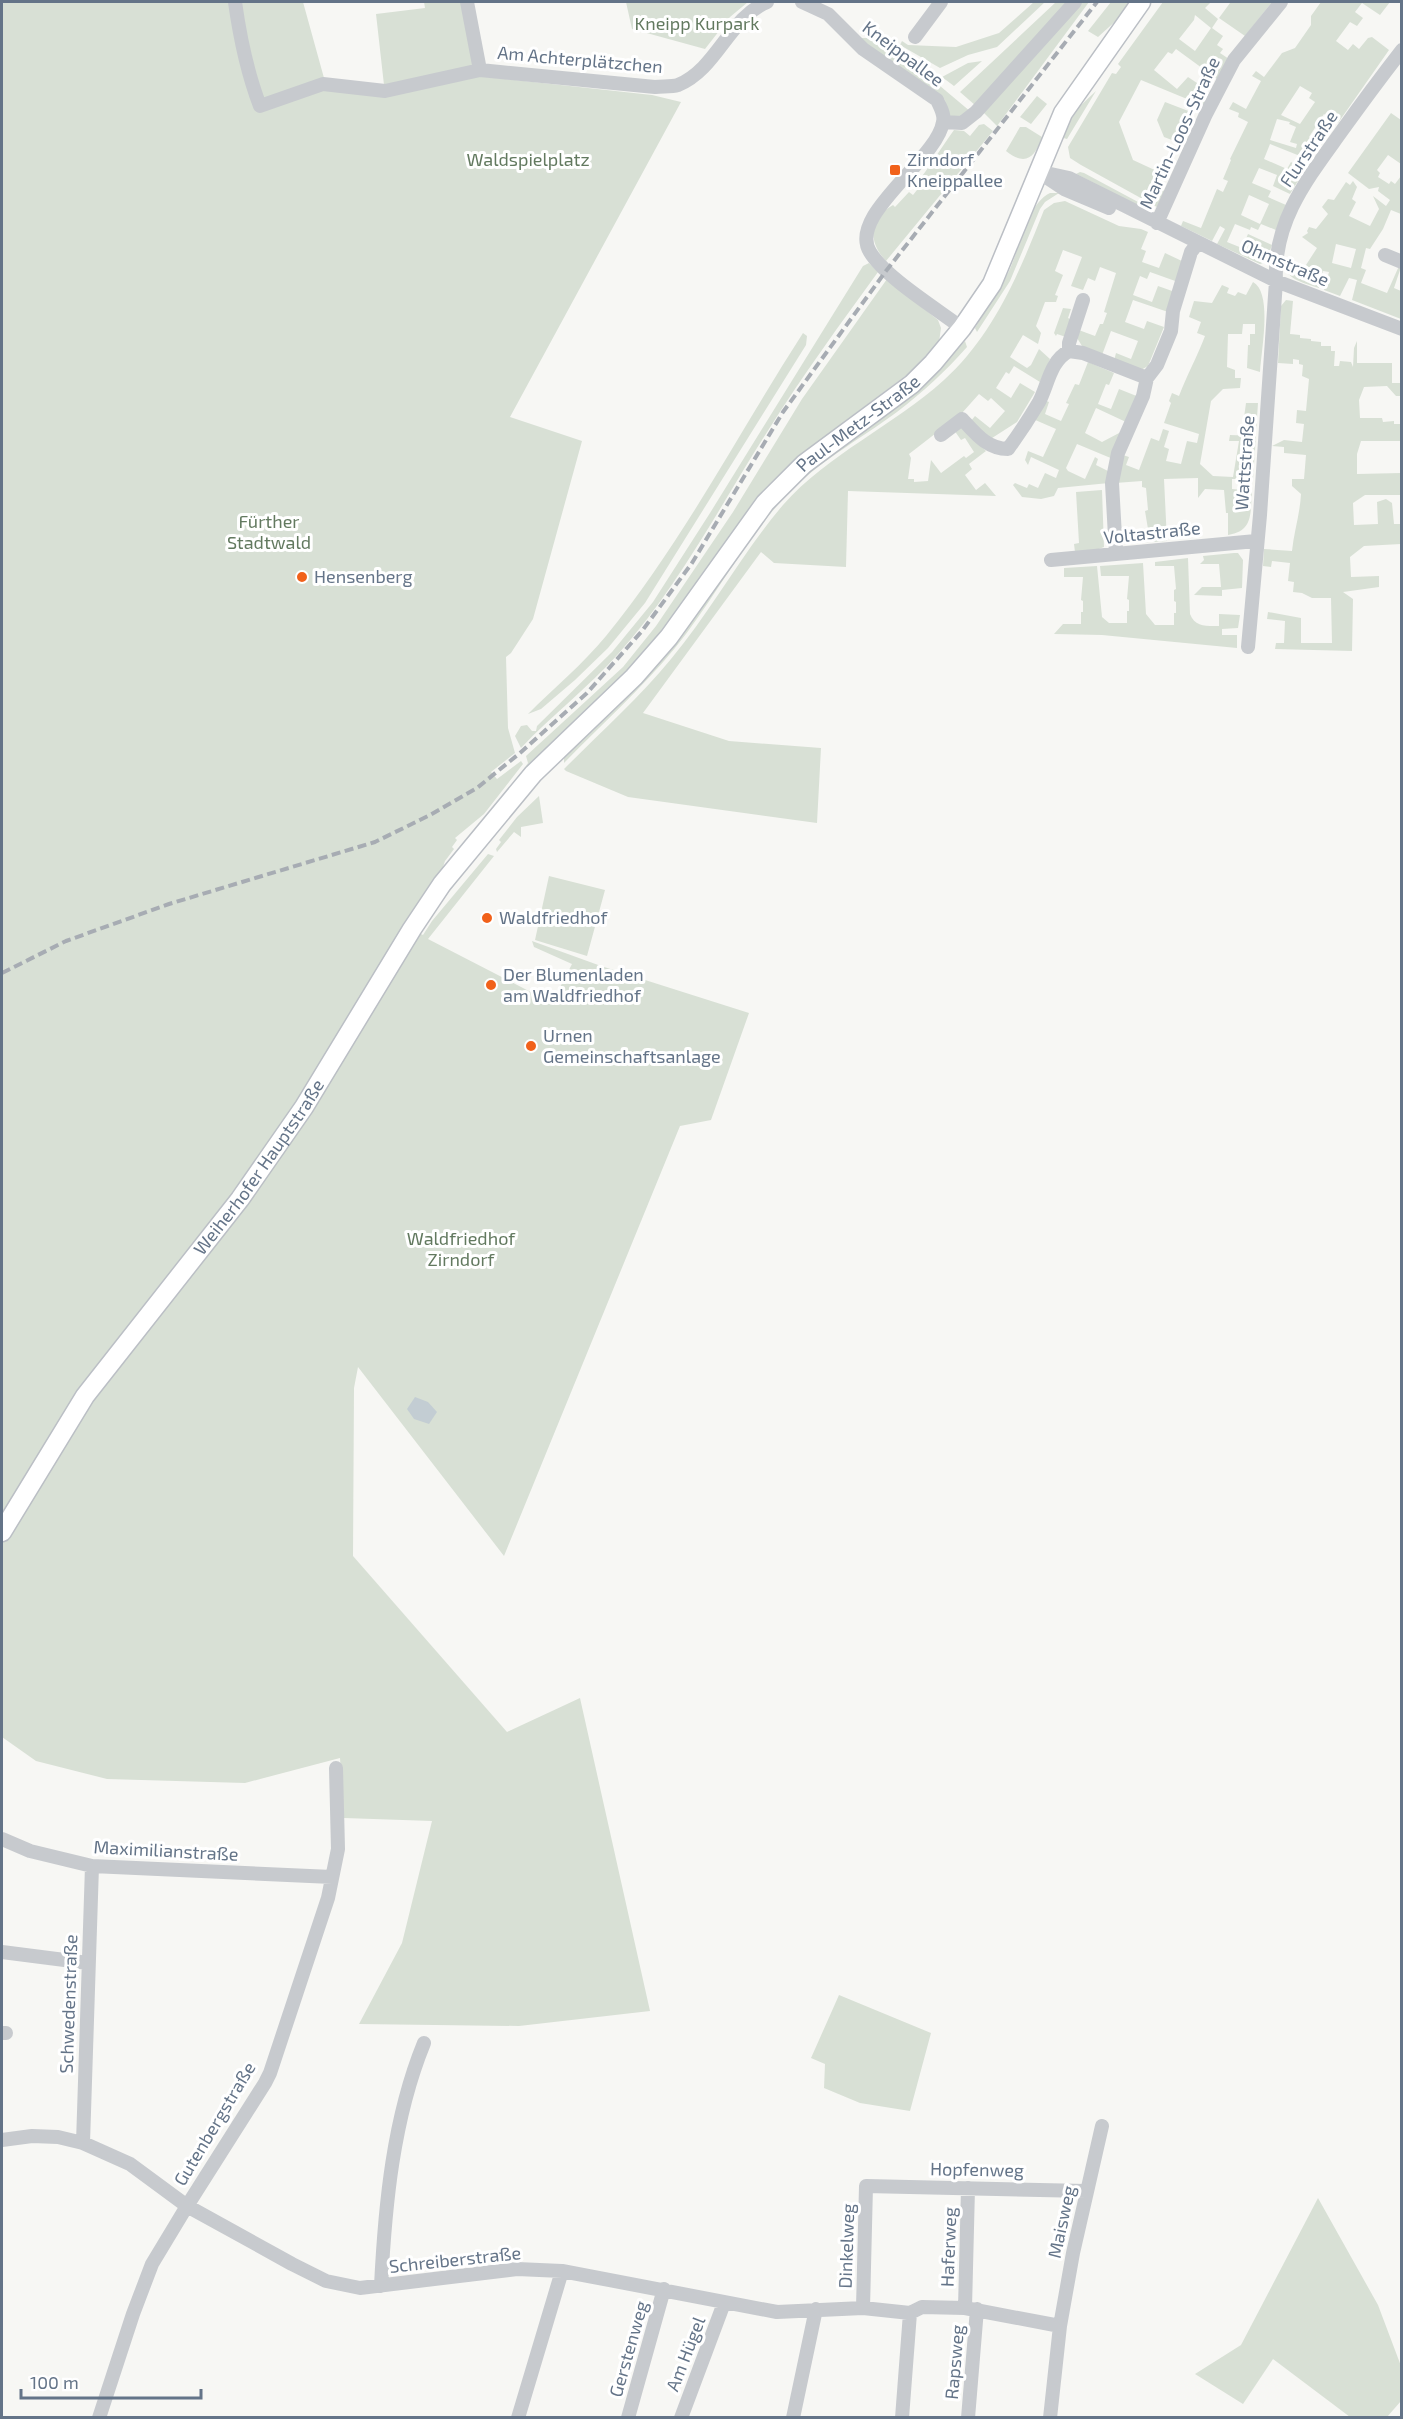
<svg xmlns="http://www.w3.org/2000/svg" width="1403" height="2419" font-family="'Exo 2',sans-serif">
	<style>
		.green { fill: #d8e0d5; fill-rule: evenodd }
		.water { fill: #c3cdd3 }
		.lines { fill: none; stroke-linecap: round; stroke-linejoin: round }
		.secondary-casing { stroke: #bbbfc5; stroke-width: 21 }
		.street { stroke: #c7cace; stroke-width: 14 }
		.secondary { stroke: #fff; stroke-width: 18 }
		.rail { stroke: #a7acb3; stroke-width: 4; stroke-dasharray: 9 4.5; stroke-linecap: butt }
		.poi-dot { fill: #f1611a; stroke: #fff; stroke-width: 2 }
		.labels { text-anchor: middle; stroke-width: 6; stroke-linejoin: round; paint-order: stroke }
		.park-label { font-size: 18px; fill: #62795f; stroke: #fff }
		.street-label { font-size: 18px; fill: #647488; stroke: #fff }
		.poi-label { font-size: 18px; fill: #647488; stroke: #fff; text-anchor: start }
	</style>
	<rect width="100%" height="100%" fill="#f7f7f4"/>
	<path class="green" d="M2,2H303L324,78L384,85L376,14L425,8L424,2H463L477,76L652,95L681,102L510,417L582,441L533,619L511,653L506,657L508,728L515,753L491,772L497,779L521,761L523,764L484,814L455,838L457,840L452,847L454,849L445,861L440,876L447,885L463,873L419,933L423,935L432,921L488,854L494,856L428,939L552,1003L572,964L534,947L532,941L601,966L749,1013L711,1120L680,1126L504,1556L358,1367L354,1388L353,1556L507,1732L580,1698L650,2011L519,2026L359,2024L402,1943L432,1821L344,1818L340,1758L245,1783L107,1779L36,1761L2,1737Z
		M626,2H748L730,17L705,49L632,29Z
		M1034,2H1045L997,47L968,55L940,68L900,45L902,41L908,45L956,47L999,33Z
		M1056,2H1071L976,106L960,92Z
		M1078,2H1089L997,126L981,110Z
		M1111,2H1132L1119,18L1098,37L1088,31Z
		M1163,2H1211L1205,8L1218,19L1212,28L1223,36L1217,45L1223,49L1220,53L1229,59L1217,79L1176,49L1172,54L1168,52L1154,70L1177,89L1188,77L1200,85L1195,91L1207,100L1204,106L1141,80L1119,122L1133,160L1159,172L1155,186L1166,192L1160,205L1157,207L1081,165L1070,158L1068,147L1112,73L1116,74L1121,67L1118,64ZM1195,15L1211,28L1195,51L1179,39L1194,20Z
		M1229,2H1272L1245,36L1219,18L1230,3Z
		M1321,2H1390L1380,15L1362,3L1355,12L1363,18L1357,26L1350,22L1336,41L1348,50L1353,44L1359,49L1368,38L1372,37L1389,50L1338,123L1324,114L1309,137L1311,140L1300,156L1270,144L1264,159L1287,169L1291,162L1304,171L1290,194L1273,186L1277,175L1259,168L1252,183L1271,191L1268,197L1286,205L1276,230L1261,224L1258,230L1251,227L1250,230L1235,224L1227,242L1242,248L1248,234L1272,245L1266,262L1260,264L1217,244L1225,229L1220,226L1212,241L1181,226L1183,221L1201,228L1217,189L1223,192L1228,181L1223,179L1231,160L1230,159L1248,122L1238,117L1239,113L1229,109L1233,102L1246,109L1261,81L1252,76L1256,71L1264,77L1282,53L1295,48L1311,25V16ZM1300,86L1312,93L1309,98L1315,102L1300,124L1281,115ZM1277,119L1290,122L1289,124L1296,127L1290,142L1297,144L1296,148L1270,140ZM1249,195L1269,204L1260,224L1241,215Z
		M861,38H868L927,75L971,112L960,120L948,116L945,100L869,48Z
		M982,61L954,86L942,77L968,63Z
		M1096,91L1067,139L1060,137L1078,108Z
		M1037,96L1047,104L1031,124L1020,117Z
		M1165,102L1191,112L1177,142L1164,137L1157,120Z
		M1391,113L1401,120V164L1388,155L1377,170L1380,173L1378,177L1389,184L1391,181L1395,184L1401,176V214L1391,210L1383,229L1370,249L1366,248L1361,268L1366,270L1361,283L1387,293L1399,266L1401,267L1394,288L1401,291V319L1352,300L1357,280L1349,278L1340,296L1324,290L1329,272L1323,271L1319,288C1302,282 1285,280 1283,260L1307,275L1311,269L1306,265L1317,248L1302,237L1308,233L1307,231L1309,227L1316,229L1328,214L1322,207L1328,199L1334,200L1346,182L1350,185L1353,181L1357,187L1352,199L1356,202L1349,216L1370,226L1379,209L1373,196L1386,206L1390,200L1378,191L1379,187L1369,189L1348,173ZM1336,244L1356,249L1351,268L1332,263Z
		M984,124L993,131L886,261C868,242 868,219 893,205L895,207L909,192L913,195L917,190L914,186C929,169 940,149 954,130L964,131L970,136L979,125Z
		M1020,127H1026L1042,137C1035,157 1026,167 1006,151Z
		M1080,172L1084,173L1153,210L1149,211L1076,174Z
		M1050,193H1059L1045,202L1040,209L1010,281L977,332L975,328C986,309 999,291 1009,271C1020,248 1027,204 1050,193Z
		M1065,201L1119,226L1141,229L1148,232L1141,249L1146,251L1142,262L1159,268L1165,253L1184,262L1178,282L1150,272L1147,279L1140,276L1133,295L1152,302L1158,286L1175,292L1168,312L1133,300L1125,322L1144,329L1147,321L1164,327L1148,366L1141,370L1114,361L1116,353L1131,359L1138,341L1111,331L1102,355L1082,346L1074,333L1076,329L1095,336L1100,324H1103L1107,313L1104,312L1116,273L1100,267L1095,281L1088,278L1083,290L1071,286L1082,257L1063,250L1055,271L1063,275L1055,295L1058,296L1056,302H1045L1036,326L1041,333L1038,344L1023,335L1010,357L1027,368L1031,365L1039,349L1050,359L1040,382L1014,366L1009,374L1006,372L996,388L1011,398L1020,383L1035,392L1017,422L989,440L970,422L975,416L990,428L1005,411L991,398L988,401L979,394L962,413L909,454L911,458L908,479H914V482L928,481L931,460L941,473L964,456L966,458L974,452L965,438L961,440L954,430L958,427L965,429L986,451L969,464L972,469L965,475L976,490L985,483L996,496L848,491L846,567L774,563L761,552L643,713L729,741L821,748L817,823L628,797L566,771L564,769L567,766C602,731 640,697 671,659C712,610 742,553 783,505C828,454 893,426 944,380C994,335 1020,271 1044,210L1054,203Z
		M869,263L878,272C841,323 803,375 769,429C721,504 679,586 619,653C589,687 552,715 521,748L515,736L521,726L527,725L532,731H536L537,726L612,652L653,602L710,513L863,266Z
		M887,279L938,320L941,328L939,342L908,374L845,421L793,465L742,519L664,631L629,670L514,783L528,763L526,756L623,667L656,626L733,512L802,399Z
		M1253,282C1273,293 1261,351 1260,372L1247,368L1248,345H1250V334H1255V324H1243L1242,334H1228L1227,367L1235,370V378H1241L1240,388L1223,389L1211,401L1200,464L1213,476L1233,477L1239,441H1229L1230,435L1256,436L1253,479H1232V489L1252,491C1250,513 1254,531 1228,535V513H1226L1224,490L1205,489L1198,498V478L1164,479L1167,541L1122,544L1120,533L1129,532L1130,536L1149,535L1145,511L1148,510L1146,488L1142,487V481L1115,483L1120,454L1129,457L1126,465L1139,470L1151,438L1159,441L1163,429L1169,431L1164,447L1169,449L1166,461L1181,464L1187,441L1197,443L1199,434L1164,423L1171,403L1169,401L1172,393L1179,396C1187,375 1197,357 1205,336L1197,333L1201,322L1189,317L1194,301L1212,303L1222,285L1229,288L1227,293L1235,296L1238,292L1246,295Z
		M1286,300L1293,301L1290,334L1300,335V338L1311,339V341L1321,342V346H1331V351H1335L1334,366H1339L1340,361L1351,362L1353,367L1354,348L1357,341V363H1392V383H1401V396H1396L1387,386L1364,387L1359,400L1360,418H1382L1383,422L1394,421V424H1401V441H1361L1357,454V474L1401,473V495H1365L1353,503L1354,525L1378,524L1377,502L1386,499L1392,503L1394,524H1401V544L1364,546L1350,557L1351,577L1379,576V587L1343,592L1353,599L1352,651L1275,649L1276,643H1284L1285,621L1267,619L1268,612L1301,618V643H1332L1331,598H1312L1302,593L1293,592L1294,582L1288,581L1290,563L1272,561L1271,567L1263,566L1264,549L1292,551C1294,531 1300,514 1301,494L1292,486V479H1304L1306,455L1284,453V447L1272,446L1284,440L1302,442L1304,424L1296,423L1297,410L1306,411L1309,379L1302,376L1303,365L1299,364V360L1293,359V364L1278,363L1281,306Z
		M1063,308L1071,309L1068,318L1072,320L1066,337L1057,334L1056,336L1054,333Z
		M803,333L807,336L806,345L645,603L608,648L575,680L541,709L528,714C554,688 583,664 606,636C682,543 738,434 803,333Z
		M965,341L967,347C946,371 923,392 897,412C858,441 815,463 782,500C741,546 713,601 675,648C641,689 601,725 564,763V758L645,675L738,548L803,473L911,395Z
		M1088,362L1114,373L1109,385L1106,384L1098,404L1111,409L1119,389L1139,397L1126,422L1096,408L1085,433L1102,442L1121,432L1113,459L1077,444L1066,468L1068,471L1085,479L1095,457L1098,459L1096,465L1110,472L1109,483L1058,488L1054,496L1041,499L1022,497L1013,485L1015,483L1027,488L1029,484L1038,488L1045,473L1056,478L1059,470L1031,457L1028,465L1025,460L1028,451L1043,457L1056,429L1033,419L1044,400L1049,402L1045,414L1061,421L1069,404L1066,403L1075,384L1079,385Z
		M1246,403H1258L1256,433L1242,432Z
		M1102,490L1104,547L1096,550L1075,552L1074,544L1079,543L1076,492Z
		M1234,553H1238L1243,560L1242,588L1222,590V596L1194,595L1202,587H1221L1219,564H1200L1204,560L1203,556Z
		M1188,558L1190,614C1195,627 1206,626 1219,626V614L1240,615L1238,628L1222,629V635H1237V648L1102,635L1054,634L1063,624H1081V612H1083V601L1081,600L1083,577H1064V568L1097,566L1102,617L1109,623H1127V611H1129V600L1127,599L1129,576H1101L1100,566L1143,563L1146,614L1155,625H1174V613H1176V602L1174,601V590L1176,589L1174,566H1155V562Z
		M539,796L543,823L521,827V837L514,832L497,852L496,849L501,842L499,840L517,817Z
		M549,876L605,890L587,956L535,940Z
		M839,1995L931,2033L910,2111L860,2103L824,2088L825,2064L811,2058Z
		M1318,2198L1378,2305L1401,2366V2401L1387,2417H1350L1273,2359L1243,2404L1195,2374L1241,2345Z"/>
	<path class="water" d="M415,1397L428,1402L437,1412L429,1424L414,1419L407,1409Z"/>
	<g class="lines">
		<g class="secondary-casing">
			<g id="secondary">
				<path id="s1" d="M2,1532L85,1396L240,1199L304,1107L412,929L442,884L533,774L634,677L669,637L765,503L804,464L912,384L933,363L962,328L992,284L1063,113L1141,2"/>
			</g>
		</g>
		<path class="street" d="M235,2C240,38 247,72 260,106L323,84L385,91L480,70L655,87C662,86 671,87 678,85C717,69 729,18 767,2
			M467,2L480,70
			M802,2L828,14L863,49L937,100C940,107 945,114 943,122C937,160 847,215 870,252C885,277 937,309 962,328
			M915,37L941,2
			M943,122L962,123L976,112L1075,2
			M1037,171L1069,178L1276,281L1402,329
			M1043,175L1064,189L1109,208
			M1157,223L1206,114L1234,60L1281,2
			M1385,255L1402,262
			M1069,351V343L1083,300
			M941,435L962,419C975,433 987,449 1008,449C1019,434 1029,419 1039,402C1048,385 1050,361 1069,351L1083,353L1147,378
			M1116,554L1112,483L1118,453L1143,396L1147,378L1157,365L1171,331L1173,311L1191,252L1197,244
			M1051,560L1256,541
			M1248,647L1260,515L1276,281C1273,221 1308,178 1341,132C1361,104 1381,77 1402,50
			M2,1839L30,1851L92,1866L332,1877
			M2,1952L88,1963
			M2,2033H6
			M2,2140L32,2136L58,2137L83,2143L130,2164L187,2206L292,2264L326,2281L360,2288L517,2269L562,2271L777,2312L863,2308L910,2313L922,2307L965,2308L1060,2326
			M83,2143L92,1866
			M381,2286C385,2205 393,2119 424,2043
			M863,2308L866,2186L1086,2191
			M965,2308L968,2188
			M99,2418L133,2314L152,2264L187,2206L265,2083L270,2073L328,1898L338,1849L336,1768
			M518,2418L562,2271
			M628,2418L664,2289
			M681,2418L724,2303
			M793,2418L816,2309
			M902,2418L910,2313
			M968,2418L977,2309
			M1050,2418L1060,2326L1073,2253L1102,2126"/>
		<use href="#secondary" class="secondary"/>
		<path class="rail" d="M2,973L66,941L169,904L375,842L430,815L477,788L520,753L587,693L642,631L692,563L783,412L886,271L1097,2"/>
	</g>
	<g class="poi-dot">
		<rect x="889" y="164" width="12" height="12" rx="3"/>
		<circle cx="302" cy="577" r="6"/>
		<circle cx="487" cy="918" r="6"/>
		<circle cx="491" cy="985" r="6"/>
		<circle cx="531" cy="1046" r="6"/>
	</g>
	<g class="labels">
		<g class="park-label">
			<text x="697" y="30">Kneipp Kurpark</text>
			<text x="528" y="166">Waldspielplatz</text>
			<text x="269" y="528">Fürther<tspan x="269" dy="21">Stadtwald</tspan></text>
			<text x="461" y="1245">Waldfriedhof<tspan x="461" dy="21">Zirndorf</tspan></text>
		</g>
		<g class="street-label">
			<text transform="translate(903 54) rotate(37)" y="6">Kneippallee</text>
			<text transform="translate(580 60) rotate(5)" y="6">Am Achterplätzchen</text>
			<text transform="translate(1180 133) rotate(-65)" y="6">Martin-Loos-Straße</text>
			<text transform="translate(1309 149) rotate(-56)" y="6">Flurstraße</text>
			<text transform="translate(1285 263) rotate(23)" y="6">Ohmstraße</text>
			<text dy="6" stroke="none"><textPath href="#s1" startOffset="1408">Paul-Metz-Straße</textPath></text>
			<text transform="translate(1245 463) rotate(-86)" y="6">Wattstraße</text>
			<text transform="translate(1152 533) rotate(-6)" y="6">Voltastraße</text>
			<text dy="6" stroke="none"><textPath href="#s1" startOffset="447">Weiherhofer Hauptstraße</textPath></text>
			<text transform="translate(166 1851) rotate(3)" y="6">Maximilianstraße</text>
			<text transform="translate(69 2004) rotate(-88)" y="6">Schwedenstraße</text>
			<text transform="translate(215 2124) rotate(-59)" y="6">Gutenbergstraße</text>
			<text transform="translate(977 2170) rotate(1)" y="6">Hopfenweg</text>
			<text transform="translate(1062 2222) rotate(-78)" y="6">Maisweg</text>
			<text transform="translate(847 2246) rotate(-88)" y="6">Dinkelweg</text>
			<text transform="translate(949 2247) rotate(-88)" y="6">Haferweg</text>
			<text transform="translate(455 2260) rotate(-6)" y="6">Schreiberstraße</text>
			<text transform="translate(629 2349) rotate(-74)" y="6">Gerstenweg</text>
			<text transform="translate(686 2354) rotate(-69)" y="6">Am Hügel</text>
			<text transform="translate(955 2362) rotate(-85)" y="6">Rapsweg</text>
		</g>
		<g class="poi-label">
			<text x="907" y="166">Zirndorf<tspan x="907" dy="21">Kneippallee</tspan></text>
			<text x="314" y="583">Hensenberg</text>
			<text x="499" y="924">Waldfriedhof</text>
			<text x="503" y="981">Der Blumenladen<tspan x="503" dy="21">am Waldfriedhof</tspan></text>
			<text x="543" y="1042">Urnen<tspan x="543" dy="21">Gemeinschaftsanlage</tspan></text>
		</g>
	</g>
	<rect width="1403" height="2419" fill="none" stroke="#647488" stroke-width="6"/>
	<path d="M21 2389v9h180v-9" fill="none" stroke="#647488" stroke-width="3"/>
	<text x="30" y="2389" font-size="18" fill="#647488" stroke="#ffffff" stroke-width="4.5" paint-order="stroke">100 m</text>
</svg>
